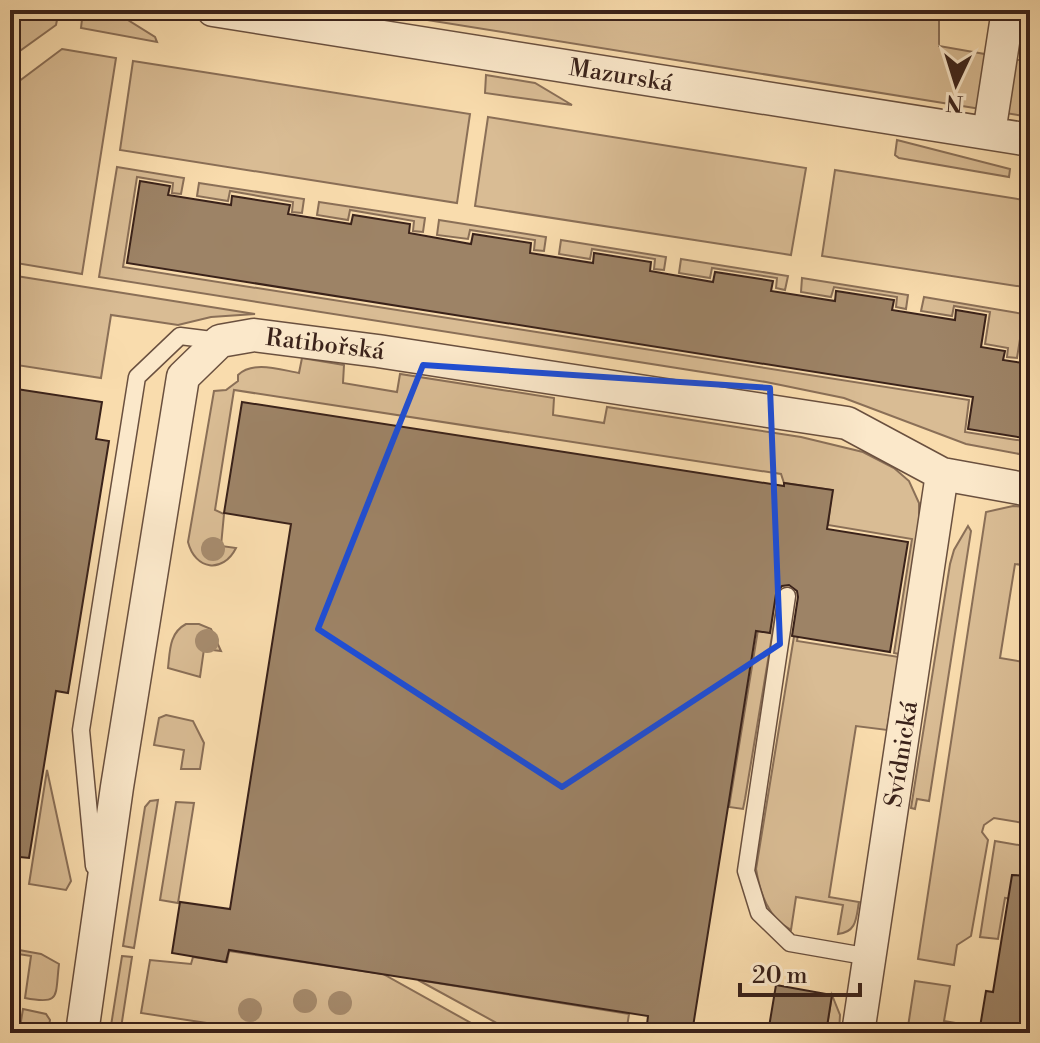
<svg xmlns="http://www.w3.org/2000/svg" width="1040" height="1043" font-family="'Libre Bodoni',serif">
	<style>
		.green { fill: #d9bc94; stroke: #8a6f57; stroke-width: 2 }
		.building { fill: #9d8366; stroke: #3a221a; stroke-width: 2 }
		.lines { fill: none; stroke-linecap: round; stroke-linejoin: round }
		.service-casing { stroke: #6a503f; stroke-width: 19 }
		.minor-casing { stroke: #6a503f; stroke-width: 35 }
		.service { stroke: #fbe8ca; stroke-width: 16 }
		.minor { stroke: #fbe8ca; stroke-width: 32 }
		.tree { fill: #a68b6d }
		.marked { fill: none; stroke: #1d4ed8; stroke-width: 6; stroke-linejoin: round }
		.labels { text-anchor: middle; stroke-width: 6; stroke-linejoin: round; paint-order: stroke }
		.street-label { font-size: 24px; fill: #3a221a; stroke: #fbe8ca }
	</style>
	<rect width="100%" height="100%" fill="#f9dcad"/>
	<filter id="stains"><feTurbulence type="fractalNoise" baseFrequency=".0025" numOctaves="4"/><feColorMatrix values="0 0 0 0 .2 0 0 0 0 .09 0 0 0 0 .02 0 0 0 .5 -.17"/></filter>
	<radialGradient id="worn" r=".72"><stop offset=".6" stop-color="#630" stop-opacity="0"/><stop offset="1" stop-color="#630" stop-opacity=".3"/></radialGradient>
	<path class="green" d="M59,10L56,25L10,58V11Z
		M365,10H939V46L1030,62V117Z
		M83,11L123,17L155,37L157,42L81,28Z
		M62,49L116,58L82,274L10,262V88Z
		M133,61L470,114L457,203L120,150Z
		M486,75L535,83L572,105L485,93Z
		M488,117L806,168L791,255L475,206Z
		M897,140L1010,169L1009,177L899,158L895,155Z
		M117,167L184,178L181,194L172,193L173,183L137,177L123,267L969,400L965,432L1030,442V456L966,444L844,398L766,382L99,277Z
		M835,170L1030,201V288L822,256Z
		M199,183L304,199L302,213L292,212L293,202L230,191L228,201L197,196Z
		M319,202L425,218L423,232L413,231L414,221L350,210L348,220L317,215Z
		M439,220L546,237L544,251L534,250L535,240L470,230L468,239L437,235Z
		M561,240L666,257L664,270L654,269L655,259L592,249L590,259L559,254Z
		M681,259L788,276L785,290L776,288L777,278L712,268L710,278L679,273Z
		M10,275L255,314L211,317L178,325L111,315L101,378L10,364Z
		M802,278L908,295L906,309L896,307L897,297L834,287L831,297L801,292Z
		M924,297L1024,314L1017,358L1007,357L1008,348L985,344L990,312L954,306L952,316L921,311Z
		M302,358L344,365L343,383L397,392L400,374L554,398L553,415L604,423L607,407L801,437L863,452L894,468L909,481L919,503V521L899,654L894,653L912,539L828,525L832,490L784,483L781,474L234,390L215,510L224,514L221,546L236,548C223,574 195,570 188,542L214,391L226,390L238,381V375C253,360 281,370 299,373Z
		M1013,506L1030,507V566L1015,564L1000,658L1030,663V824L994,818L984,825L982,832L988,840L971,936L957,945L954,965L918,959L986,512Z
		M968,526L971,531L929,801L917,799L915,809L911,808L950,564L954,550Z
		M805,569L809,570L797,641L899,657L887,730L856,726L829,897L859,902C856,918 857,932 838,934L843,905L796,897L791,930C768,918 760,893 756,869Z
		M764,593L773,596L777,606L745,799L743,809L729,807Z
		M186,624H199L211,629L221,651L204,649L200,677L168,668C170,651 169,633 186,624Z
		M166,715L193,721L204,743L200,769H181L184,750L154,745L159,718Z
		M47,770L71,881L66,890L29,884Z
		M158,800L134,948L123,946L145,807L150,801Z
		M176,802L194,803L178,903L160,900Z
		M995,841L1030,847L1026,901L1005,898L998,939L980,937Z
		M19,950L41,954L59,964C55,997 61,1005 25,998L31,956L18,954Z
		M229,951L383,974L489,1033H273L141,1013L150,960L191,964L193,957L227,962Z
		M122,956L132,957L121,1028L148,1033L110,1032Z
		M418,980L629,1014L626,1033H515Z
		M915,981L950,986L944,1021L956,1023L954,1033H907Z
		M832,995L840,1015L839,1033H826Z
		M23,1009L46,1014L50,1020L48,1033H19Z"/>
	<path class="building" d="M140,181L170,186L168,195L231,205L232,196L290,205L288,214L351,224L353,215L410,224L409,233L471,244L473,234L531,243L530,253L593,263L594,253L651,262L650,271L713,282L715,272L773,281L771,291L835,301L836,291L894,300L892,310L955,320L956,310L986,315L981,347L1005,351L1003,360L1030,364V439L968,429L973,397L127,263Z
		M10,388L102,402L96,439L109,441L68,693L56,691L29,858L10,856Z
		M242,402L784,486V483L833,490L827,529L908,542L890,652L792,636L798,597L797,591L789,585L782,586L776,594L770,633L756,631L692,1033H646L648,1016L229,950L226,962L172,953L180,902L230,909L291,524L224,513Z
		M1012,875L1030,876V1033H979L986,991L993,992Z
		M776,985L832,995L826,1033H768Z"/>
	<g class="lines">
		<g class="service-casing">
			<path id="service" d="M787,596L746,871L759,913L790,943L870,957
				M94,866L81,730L137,377L180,336L220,341"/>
		</g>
		<g class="minor-casing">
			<path id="minor" d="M213,10L1030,140
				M989,133L1008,10
				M82,1033L117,787L183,377L220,341L254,335L378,351L847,423L942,474L1030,490
				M858,1033L942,474"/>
		</g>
		<use href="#service" class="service"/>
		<use href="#minor" class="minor"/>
	</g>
	<g class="tree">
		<circle cx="213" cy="549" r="12"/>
		<circle cx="207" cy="641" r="12"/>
		<circle cx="305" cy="1001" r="12"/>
		<circle cx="340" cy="1003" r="12"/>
		<circle cx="250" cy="1010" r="12"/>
	</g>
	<path class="marked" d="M423,365L770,388L780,644L562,787L318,629Z"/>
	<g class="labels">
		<g class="street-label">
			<text transform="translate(621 75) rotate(9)" y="8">Mazurská</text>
			<text transform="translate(325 344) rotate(7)" y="8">Ratibořská</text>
			<text transform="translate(901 754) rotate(-81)" y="8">Svídnická</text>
		</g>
	</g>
	<rect width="1040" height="1043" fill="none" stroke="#f9dcad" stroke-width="40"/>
	<rect x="12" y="12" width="1016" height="1019" fill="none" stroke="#3a221a" stroke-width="4"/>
	<rect x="20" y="20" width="1000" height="1003" fill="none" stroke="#3a221a" stroke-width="2"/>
	<g transform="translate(956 84) rotate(184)" stroke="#fbe8ca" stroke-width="6" paint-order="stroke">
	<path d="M0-6L14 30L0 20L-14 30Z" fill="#3a221a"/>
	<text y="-12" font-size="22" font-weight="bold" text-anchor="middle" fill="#3a221a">N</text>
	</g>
	<path d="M740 983v12h120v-12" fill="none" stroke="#3a221a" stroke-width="4"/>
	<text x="752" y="983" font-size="24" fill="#3a221a" stroke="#fbe8ca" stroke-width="6" paint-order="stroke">20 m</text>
	<rect width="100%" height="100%" filter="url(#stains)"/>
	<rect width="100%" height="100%" fill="url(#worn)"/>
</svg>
